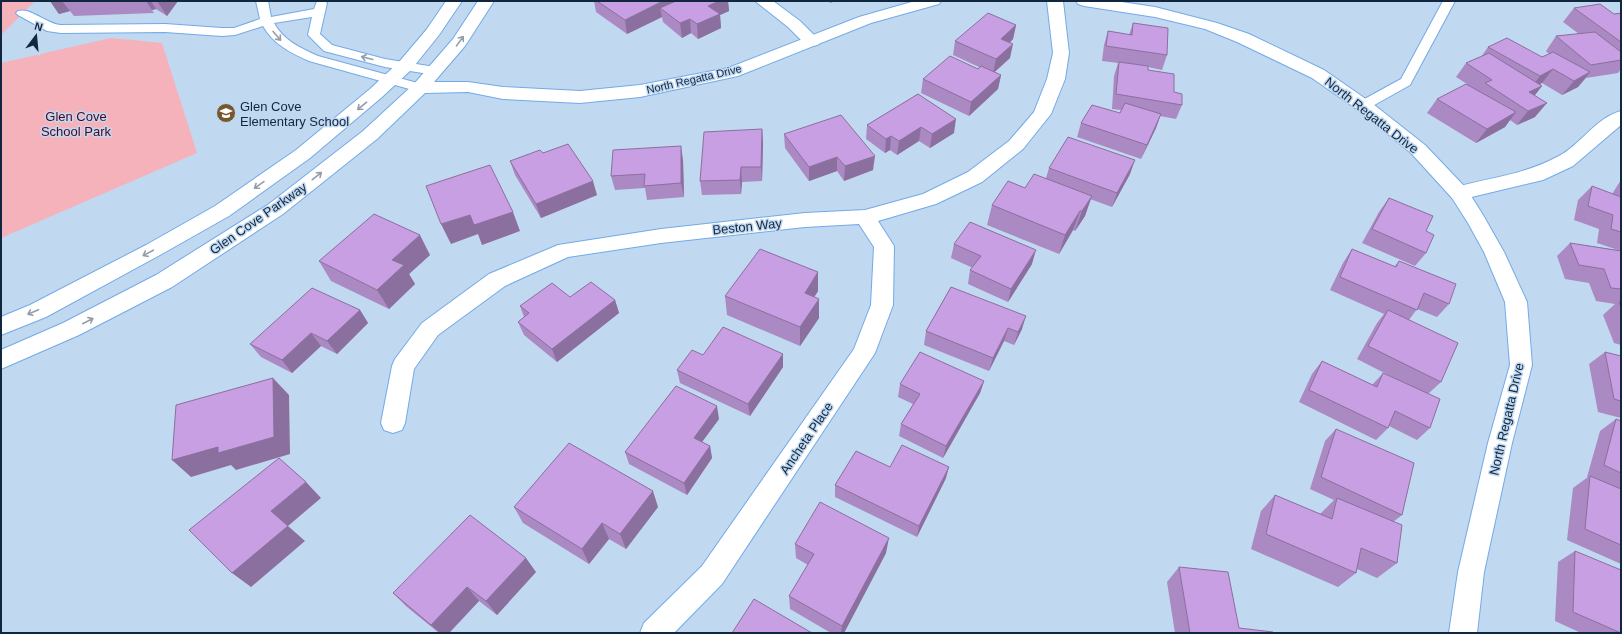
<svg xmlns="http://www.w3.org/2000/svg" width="1622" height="634" font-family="Helvetica,sans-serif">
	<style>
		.green { fill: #f5b2ba }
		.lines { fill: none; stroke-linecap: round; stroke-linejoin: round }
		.lane-casing { stroke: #72aae7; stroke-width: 2 }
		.street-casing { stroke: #72aae7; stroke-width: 2 }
		.secondary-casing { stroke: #72aae7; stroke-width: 2 }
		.lane { fill: #fff; fill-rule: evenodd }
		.street { fill: #fff; fill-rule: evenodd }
		.secondary { fill: #fff; fill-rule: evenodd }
		.wall { fill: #ab89c2 }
		.shaded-wall { fill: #8b6f9e }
		.building { fill: #c79fe2; stroke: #8b6f9e }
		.oneway { stroke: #939ea9 }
		.labels { text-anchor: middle; stroke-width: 3; stroke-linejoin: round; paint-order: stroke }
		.far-street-label { font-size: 11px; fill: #10273f; stroke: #c1d8f1 }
		.poi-label { font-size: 13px; fill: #10273f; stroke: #c1d8f1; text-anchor: start }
		.street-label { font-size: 13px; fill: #10273f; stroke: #c1d8f1 }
		.park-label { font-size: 13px; fill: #51051c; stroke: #c1d8f1 }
	</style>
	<rect width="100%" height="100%" fill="#c1d8f1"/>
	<path class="green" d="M1,1H35L1,35Z
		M111,38L162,43L197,153L1,238V63Z"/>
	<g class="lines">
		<g class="lane-casing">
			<path id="lane" d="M256,1H268L271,17L314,9L317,1H325L327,3L320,34L332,45L385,59L435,67L439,68L441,71L439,74L435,75L385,67L324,51L308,35L312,17L274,23C283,40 300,48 318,56L425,85L426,88L425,91L420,92L309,61C291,53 273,44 263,26L235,35L222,36L165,32L61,33L47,31L18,15L16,13L18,11C30,7 47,24 61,25L165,24L222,28H234L260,19Z
				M1443,1H1455L1410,85L1369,108L1364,109L1359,108L1358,105L1359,102L1401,79Z"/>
		</g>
		<g class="street-casing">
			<path id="street" d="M755,1H773L800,21L820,41L818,45L812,46L806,45L788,27Z
				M1047,1H1063L1069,53L1065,79L1051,114L1023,149L982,182L936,204L878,221L894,246L893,305L875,353L722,584L674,633H640L644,623L702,566L854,349L871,305L874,247L859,224L805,227L661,243L568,257L505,286L438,335L414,369L405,423L402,430L393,433L384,430L381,423L392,366L395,359L422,323L489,274L558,245L661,229L805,213L865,210L923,194L968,172L1009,141L1034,112L1047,79L1053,53Z
				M1621,111V125L1573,166L1543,180L1459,200L1452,198L1449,193L1452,188C1489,178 1523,175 1557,157C1580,146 1595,118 1621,111Z"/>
		</g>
		<g class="secondary-casing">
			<path id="secondary" d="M446,1H462L439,35L411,70L382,97L310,158L229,216L160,255L46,317L1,335V317L30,305L146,245L215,206L296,150L370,89L399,62L427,29Z
				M478,1H494L465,46L434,82H468L503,87L580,91L640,85L728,68L859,17L915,1H941L939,4L871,23L738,76L640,97L580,103L503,99L468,92L425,93L377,139L283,214L172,287L79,335L1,369V350L63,323L156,275L269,204L363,131L414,84L453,39Z
				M1076,1H1115L1155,7L1217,23L1249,34L1324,70L1373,104L1425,145L1466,188L1483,215L1504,252L1527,302L1532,365L1512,443L1484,572L1477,633H1449L1458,572L1488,443L1510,365L1505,302L1484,252L1468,223L1452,198L1411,153L1361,112L1312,78L1237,42L1205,29L1155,17L1084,6L1078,4Z"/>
		</g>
		<use href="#lane" class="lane"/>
		<use href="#street" class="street"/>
		<use href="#secondary" class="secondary"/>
	</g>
	<path class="wall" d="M50,1H178L167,16L156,9L152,10L154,13L74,16L70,11L59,14Z
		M594,1H674V2L676,1H728L729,11L720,15L721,28L698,39L691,33L682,38L663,22L662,17L627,34L596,12Z
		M1574,8L1614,14L1621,13V69L1618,73L1586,78L1578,87L1562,95L1542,83L1540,84L1542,86L1535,95V117L1517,125L1510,120L1505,127L1476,143L1427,113L1437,99L1467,84L1456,77L1466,63L1481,57L1488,47L1542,57L1549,54L1546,51L1556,36L1579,34L1563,22Z
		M1133,23L1167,55L1162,70L1148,67V70L1174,92L1182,105L1176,119L1160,116L1156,128L1141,159L1077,137L1081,123L1120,113L1121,110L1112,109L1114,76L1118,63L1102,61L1104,45L1108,31L1129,35Z
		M1016,25L1013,39L1010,43V58L995,72L1001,75L998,89L969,116L921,93L923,79L978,69L979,67L953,55L955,41Z
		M918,94L954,133L930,148L919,141L897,155L890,150L885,153L866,139L867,125Z
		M762,129L763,143L762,181L742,182L741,194L702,195L700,181Z
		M784,134L873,170L844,181L837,171L809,181L785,148Z
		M543,153L597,195L541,218L515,175L510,161Z
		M683,160L684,197L647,200L645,188L615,190L611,176Z
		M1049,168L1130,174L1112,207L1090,199L1085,216L1075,231L1073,230L1059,254L987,225L992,205L1025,188L1046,178Z
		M1621,180V345L1614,343L1603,315L1615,304L1596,301L1589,283L1565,279L1557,256L1570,243L1618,250L1597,243L1599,229L1574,220L1578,200L1592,186L1612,194Z
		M1389,198L1426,231V253L1415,266L1362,243L1379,212Z
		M954,244L1032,264L1008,302L968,284L970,270L973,268L951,258Z
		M1352,249L1394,267L1399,261L1449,304L1437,317L1417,309L1409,320L1441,382L1428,394L1430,428L1417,440L1389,426L1388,428L1376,440L1299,402L1312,374L1322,361L1372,385L1383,373L1404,383L1357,359L1377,323L1384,314L1330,290L1343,263Z
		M430,255L409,274L415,284L389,309L331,281L319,261Z
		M818,272V291L814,297L819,318L800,346L727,315L725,296Z
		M951,287L1022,329L1014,345L1004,341L989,371L924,345L926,331Z
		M570,297L615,300L619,313L557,362L524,335L518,322L524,317L520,306Z
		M360,310L368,323L337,354L321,346L292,373L261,357L250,344Z
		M1605,352L1621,356V418L1598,412L1589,364Z
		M783,354V367L750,416L680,383L677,370L703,355Z
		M984,381L980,393L943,458L899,436L901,424L913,404L898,397L900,384Z
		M719,419L702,442L710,446L712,458L687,495L629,464L625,452Z
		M1616,419L1621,421V564L1567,540L1573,488L1588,477H1587L1600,431Z
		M1336,429L1402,515L1393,522L1397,563L1377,578L1357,569L1356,573L1338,587L1251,549L1261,511L1275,495L1320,514L1334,500L1310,489L1325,441Z
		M946,478L917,537L835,497V485Z
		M514,507H658L626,549L609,539L589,564L523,523Z
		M795,544L886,553L844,633H831L790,609L789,596L808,565L796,558Z
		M1575,551L1621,633H1581L1555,621L1558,562Z
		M1179,567L1239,628L1273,633H1175L1167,582Z
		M536,572L497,615L479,601L449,633H439L407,607L393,593Z"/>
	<path class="shaded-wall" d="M50,1H62L70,11L59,14Z
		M146,1H151L156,9L152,10Z
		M157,1H178L167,16Z
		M663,1H674L676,10L660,8L662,17L627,34L625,20Z
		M719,1H728L729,11L720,15L721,28L698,39L697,24L708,6Z
		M830,1H835L830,3Z
		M690,19L691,33L682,38L680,23Z
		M1016,25L1013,39L998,53L1001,39Z
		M1013,44L1010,58L993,73L996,59Z
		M1553,69L1542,83L1529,90L1540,76Z
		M1590,72L1578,87L1562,95L1574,81Z
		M1001,75L998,89L969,116L971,102Z
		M1542,86L1531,100L1529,92Z
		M1547,103L1535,117L1517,125L1528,111Z
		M1516,112L1505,127L1476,143L1487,129Z
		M1161,114L1156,128L1141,159L1147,145Z
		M956,119L954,133L930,148L932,134Z
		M921,127L919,141L897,155L899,141Z
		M762,129L763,143L762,181L761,167Z
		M891,136L890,150L885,153L886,139Z
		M681,146L683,160L684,197L681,183Z
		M875,156L873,170L844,181L845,166Z
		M837,157V171L809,181V167Z
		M1135,160L1130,174L1112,207L1117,193Z
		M741,167L742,182L741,194L740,180Z
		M593,181L597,195L541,218L536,204Z
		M1092,196L1085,216L1075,231L1082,211Z
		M1080,211L1073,230L1059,254L1065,235Z
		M513,212L520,231L482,245L478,234L451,244L441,224L470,215Z
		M420,235L430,255L409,274L415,284L389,309L377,290L392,260Z
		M1036,250L1032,264L1008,302L1011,289Z
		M818,272V291L805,312V293Z
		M819,299V318L800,346V327Z
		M615,300L619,313L557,362L552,349Z
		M360,310L368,323L337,354L327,341Z
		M1026,316L1022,329L1014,345L1018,332Z
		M1008,328L1004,341L989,371L993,358Z
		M311,333L321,346L292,373L282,360Z
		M783,354V367L750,416L748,404Z
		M273,378L289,395L290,454L236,470L231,465L191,477L172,460Z
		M984,381L980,393L943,458L946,446Z
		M717,406L719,419L696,450L694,438Z
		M710,446L712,458L687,495L684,483Z
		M949,467L946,478L917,537L919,526Z
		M306,482L321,498L288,526L305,541L251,587L232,573L271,511Z
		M653,491L658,507L626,549L620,534Z
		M602,523L609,539L589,564L582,549Z
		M889,538L886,553L844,633H841L842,626Z
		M526,558L536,572L497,615L486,601Z
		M467,587L479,601L449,633H440L431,625Z"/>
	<path class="building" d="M597,1H663L625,20Z
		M676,1H719L708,6L720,14L697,24L690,19L680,23L660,8Z
		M1600,4L1614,14L1621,13V42L1574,8Z
		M988,13L1016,25L1001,39L1013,44L996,59L955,41Z
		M1133,23L1168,28L1167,55L1106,46L1108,31L1132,35Z
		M1595,32L1621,52V60L1591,65L1556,36Z
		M1507,38L1542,57L1553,52L1590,72L1574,81L1553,69L1540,76L1488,47Z
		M1489,53L1542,86L1529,92L1547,103L1528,111L1485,83L1492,80L1466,63Z
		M950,56L978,69L981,66L1001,75L971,102L923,79Z
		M1119,62L1148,66V70L1174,74V92L1182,94V105L1116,94Z
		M1466,84L1516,112L1487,129L1437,99Z
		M918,94L956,119L932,134L921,127L899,141L891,136L886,139L867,125Z
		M1125,103L1161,114L1147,145L1081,123L1092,105L1120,113Z
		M841,115L875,156L845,166L837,157L809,167L784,134Z
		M762,129L761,167H741L740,180L700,181L704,132Z
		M1068,137L1135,160L1117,193L1049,168Z
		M568,144L593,181L536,204L510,161L540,150L543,153Z
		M681,146V183L644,186L645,174L611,176L613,150Z
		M490,165L513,212L474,225L470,215L441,224L426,186Z
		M1034,174L1092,196L1082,211H1080L1065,235L992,205L1008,181L1025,188Z
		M1592,186L1621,197V232L1611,229L1613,215L1588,206Z
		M1389,198L1433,216L1426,231L1434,235L1426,253L1372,229Z
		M374,214L420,235L392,260L404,265L377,290L319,261Z
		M970,222L1036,250L1011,289L970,270L981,256L954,244Z
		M1570,243L1621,251V289L1611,288L1604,269L1579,265Z
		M760,249L818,272L805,293L819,299L800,327L725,296Z
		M1352,249L1396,267L1399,261L1456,284L1449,304L1424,293L1417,310L1340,277Z
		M591,282L615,300L552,349L518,322L529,313L520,306L552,283L570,297Z
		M951,287L1026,316L1018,332L1008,328L993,358L926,331Z
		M312,288L360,310L327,341L311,333L282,360L250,344Z
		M1619,302H1621V308Z
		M1388,310L1458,343L1441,382L1368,346Z
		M723,327L783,354L748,404L677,370L692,350L703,355Z
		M920,352L984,381L946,446L901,424L920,394L900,384Z
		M1605,352L1621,356V401L1614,399Z
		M1322,361L1377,387L1383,373L1440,399L1430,428L1395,411L1388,428L1309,390Z
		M273,378L274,437L218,453V447L172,460L176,405Z
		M676,386L717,406L694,438L710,446L684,483L625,452Z
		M1616,419L1621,421V473L1604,465Z
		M1336,429L1414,463L1402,515L1321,477Z
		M569,443L653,491L620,534L602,523L582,549L514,507Z
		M902,445L949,467L919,526L835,485L856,451L890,467Z
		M279,458L306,482L271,511L288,526L232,573L189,530Z
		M1590,476L1621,489V545L1585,529Z
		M1275,495L1332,519L1337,498L1402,525L1397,563L1361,548L1356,573L1266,534Z
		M820,502L889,538L842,626L789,596L814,554L795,544Z
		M470,515L526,558L486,601L467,587L431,625L393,593Z
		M1575,551L1621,570V633L1573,612Z
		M1179,567L1228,572L1239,628L1273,632V633H1190Z
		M754,599L812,633H732Z"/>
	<defs><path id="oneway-shaft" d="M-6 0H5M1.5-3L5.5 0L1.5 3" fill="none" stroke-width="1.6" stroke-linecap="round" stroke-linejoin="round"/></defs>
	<g class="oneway">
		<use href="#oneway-shaft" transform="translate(277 36) rotate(49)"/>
		<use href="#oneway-shaft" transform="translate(460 41) rotate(-54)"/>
		<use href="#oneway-shaft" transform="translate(367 58) rotate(-166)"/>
		<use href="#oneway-shaft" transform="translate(362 106) rotate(140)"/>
		<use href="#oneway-shaft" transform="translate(317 176) rotate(-38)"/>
		<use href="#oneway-shaft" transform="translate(259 185) rotate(145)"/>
		<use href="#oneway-shaft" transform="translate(148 253) rotate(152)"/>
		<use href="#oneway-shaft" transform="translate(33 312) rotate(157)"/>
		<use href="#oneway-shaft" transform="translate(88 321) rotate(-27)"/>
	</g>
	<defs>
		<g id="school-disc" transform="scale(1)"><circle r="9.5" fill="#78572e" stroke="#c1d8f1"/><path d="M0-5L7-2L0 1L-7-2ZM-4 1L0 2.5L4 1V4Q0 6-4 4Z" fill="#fff"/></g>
	</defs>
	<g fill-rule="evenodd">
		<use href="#school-disc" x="226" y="113"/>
	</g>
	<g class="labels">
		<g class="far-street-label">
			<text transform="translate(694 79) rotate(-13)" y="4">North Regatta Drive</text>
		</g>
		<g class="poi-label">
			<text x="240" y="111">Glen Cove<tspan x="240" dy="15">Elementary School</tspan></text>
		</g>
		<g class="street-label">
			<text transform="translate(1372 115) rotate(38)" y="5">North Regatta Drive</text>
			<text transform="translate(258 218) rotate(-35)" y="5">Glen Cove Parkway</text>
			<text transform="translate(747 226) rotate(-6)" y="5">Beston Way</text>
			<text transform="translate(1506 419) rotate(-77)" y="5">North Regatta Drive</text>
			<text transform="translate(806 438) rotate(-56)" y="5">Ancheta Place</text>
		</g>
		<g class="park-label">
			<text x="76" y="121">Glen Cove<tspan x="76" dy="15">School Park</tspan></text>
		</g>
	</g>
	<rect width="1622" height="634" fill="none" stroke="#10273f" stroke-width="4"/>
	<g transform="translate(36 36) rotate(16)" stroke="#c1d8f1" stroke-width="3" paint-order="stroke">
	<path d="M0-3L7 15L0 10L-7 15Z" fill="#10273f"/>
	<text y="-6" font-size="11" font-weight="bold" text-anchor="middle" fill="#10273f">N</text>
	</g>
</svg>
